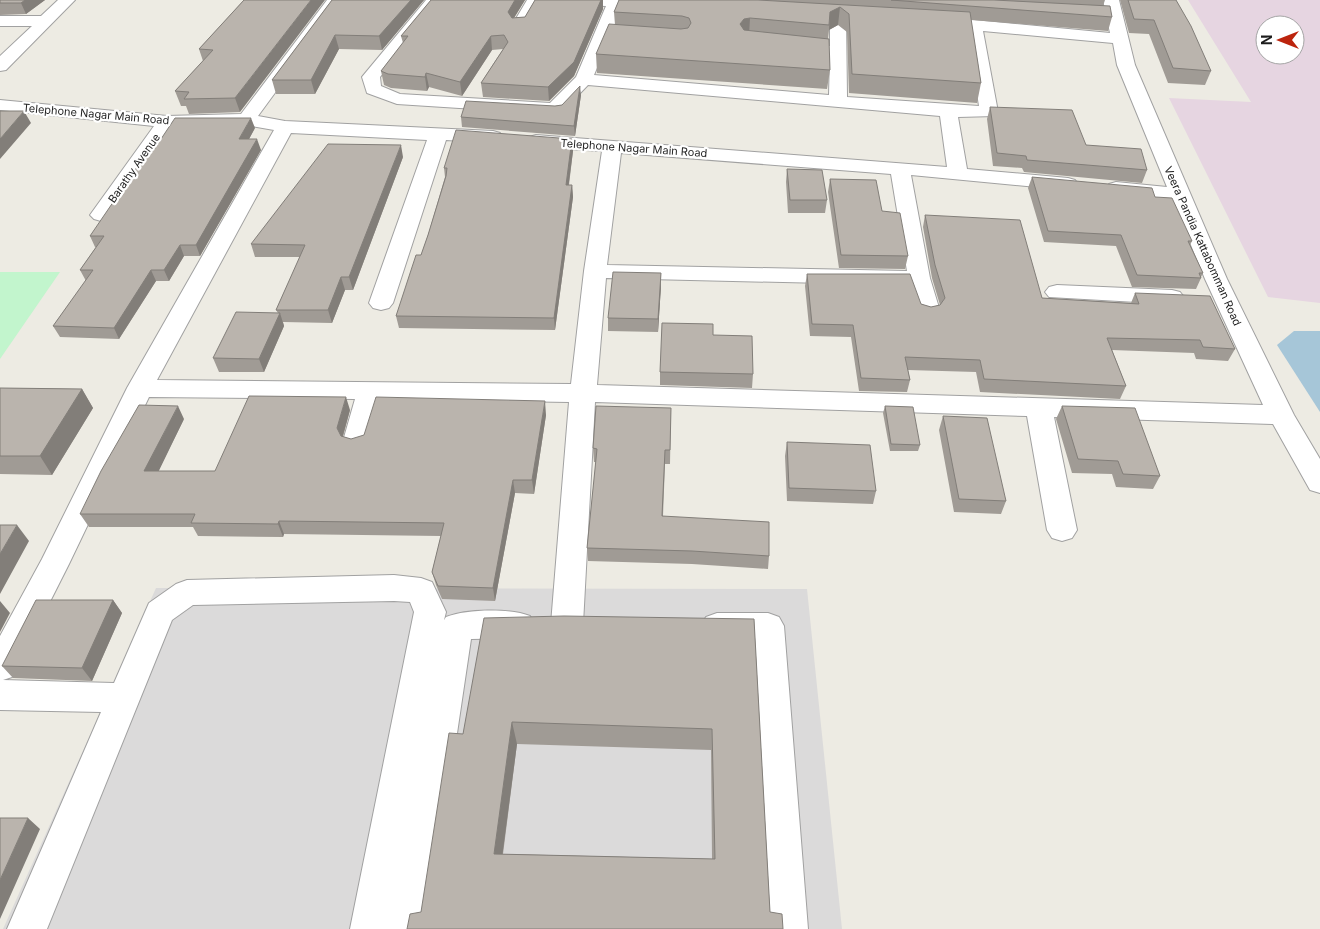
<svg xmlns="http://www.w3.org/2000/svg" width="1320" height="929" font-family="Inter,sans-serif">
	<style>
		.residential { fill: #dbdada }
		.industrial { fill: #e6d5e1; fill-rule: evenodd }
		.park { fill: #c2f5cd }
		.water { fill: #a6c6d8 }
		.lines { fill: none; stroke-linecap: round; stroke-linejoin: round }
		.minor-casing { stroke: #a1a1a1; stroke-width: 2 }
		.minor { fill: #fff; fill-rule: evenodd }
		.wall { fill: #a09b95; fill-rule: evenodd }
		.shaded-wall { fill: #827e79 }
		.building { fill: #bab4ad; stroke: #827e79; fill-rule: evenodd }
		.labels { text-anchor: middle; stroke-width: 4.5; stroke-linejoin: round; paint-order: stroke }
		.far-street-label { font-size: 11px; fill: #1d1d1d; stroke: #fff }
	</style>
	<rect width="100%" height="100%" fill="#edebe3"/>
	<path class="residential" d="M156,588L807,589L842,929H3Z"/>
	<path class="industrial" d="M1188,0H1320V303L1268,297L1169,98L1251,102ZM1265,25H1295V55H1265Z"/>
	<path class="park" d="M0,272H60L0,359Z"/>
	<path class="water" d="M1294,331H1320V412L1277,345Z"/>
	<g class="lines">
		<g class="minor-casing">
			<path id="minor" d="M58,0H75L6,70L0,71V56L32,26H0V16H41Z
				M327,0H343L258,116L285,121L493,131L500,133L503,137L500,141L493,143L446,140L393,303L389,308L381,310L373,308L369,303L427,140L291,133L157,380L571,384L584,271L602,151L536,147L529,145L526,141L529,137L536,135L947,167L940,116L588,85L561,113L555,114L397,104L367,93L362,77L426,0H442L380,77L381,86L400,94L550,103L576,77L606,6L576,5L568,0H660L665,4L657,9L622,7L594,75L829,95L830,56L788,52L786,48L788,44L830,46V16L838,11L846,16L847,97L979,106L967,29L928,25L926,22L928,19L974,20L1110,33L1103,0H1119L1135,65L1227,279L1294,415L1320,459V493L1310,490L1273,424L1054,417L1077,530L1072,538L1062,541L1052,538L1047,530L1027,416L595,402L583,624L578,633L567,637L556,633L551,624L569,402L381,399L366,448L356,451L346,448L343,441L355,399L149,397L69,564L12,677L3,680L114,683L149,603L176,584L187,580L394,575L421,578L432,582L446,612L444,620L446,617C466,609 510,608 530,616L535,625L530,634L519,638L471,639L428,929H350L414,612L410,602L394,601L193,605L172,620L47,929H7L101,712L0,710V636L42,559L127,388L274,130L246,125L173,127L108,219L101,221L94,219L90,215L154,126L0,110V100L167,116L241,114ZM983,31L1113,43L1117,65L1167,187L1116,182L1109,184L1106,188L1109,192L1116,194L1172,199L1205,279L1263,405L597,385L606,278L909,285L920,316L928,318L936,316L940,311L930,278L911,175L1068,190L1075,188L1078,184L1075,180L1068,178L967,169L958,117L995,116L998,112ZM621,153L891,174L907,271L607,265Z
				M527,0H543L525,30H513L511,27Z
				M1057,285L1172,290L1180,292L1184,297L1180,302L1172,304L1049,297L1045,292L1049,287Z
				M717,613H768L779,617L784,626L808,929H768L753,639H717L706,635L701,626L706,617Z"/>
		</g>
		<use href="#minor" class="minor"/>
	</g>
	<path class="wall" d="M0,0H45L26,14L0,15Z
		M244,0L240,112L189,114L186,106H181L175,91L203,61L199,49Z
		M332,0H424L382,50L339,49L315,94H276L272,80Z
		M431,0H525L514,18L525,17L535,0H603V9L574,76L549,101L483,97L481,83L503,49L492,50L462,96L429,87L427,91L391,88L384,85L381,71L403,43L401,36Z
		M619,0H1105L1103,6L1112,17L1108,31L971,20L981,83L977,103L849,93L847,32L838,25L829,30L828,39L830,70L827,89L597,73L596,54L615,25L614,12Z
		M1120,0H1176L1211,71L1205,85L1168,83L1149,34L1129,33Z
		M581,95L575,136L462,127L461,117L555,106L562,105Z
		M990,107L1086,145L1147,170L1142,183L1024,172L1022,168L993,166L987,119Z
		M255,128L249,139L261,150L200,256H184L169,281H156L119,339L60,337L53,326L86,281L80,270L96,247H95L90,236Z
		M572,139L573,151L569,185H572L573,197L555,330L399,328L396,316L421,255L428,235L445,177L444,168Z
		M403,157L353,290H345L332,323L283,322L284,326L264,372H219L213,358L278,313L276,310L300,257H255L251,244Z
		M787,169L827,200L825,213H788L786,182Z
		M1032,177L1155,197L1192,241L1190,245L1203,273L1201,277V278L1196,289L1132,287L1116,246L1044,242L1028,188Z
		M830,179L882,211L908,256L905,269L839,268L828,192Z
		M925,215L1042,298L1131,303L1135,293L1235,349L1228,361L1196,359L1194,353L1112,350L1126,386L1120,399L980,392L976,372L908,370L910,380L907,392L859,391L851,337L810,336L805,286L807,274L921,304L931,307L940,305L932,278L923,227Z
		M661,273V286L658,332L608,331V318Z
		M713,335L753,374L752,388L660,385V372Z
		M0,388L82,389L93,408L52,475L0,474Z
		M885,406L920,445L918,451H890L883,413Z
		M1062,406L1160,476L1153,489L1116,487L1112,474L1072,473L1056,419Z
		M671,408L670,464H665L663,516L769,556L768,569L692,564L588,561L587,548L596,462H594L593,448Z
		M350,410L343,437L351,439L546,415L534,494L515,493L495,601L442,599L436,585L432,572L441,536L284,534L283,537L198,536L193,527H89L80,514L184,419L158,471H215Z
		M943,416L1006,501L1001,514L954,512L939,430Z
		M787,442L876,491L873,504L787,501L785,456Z
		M113,600L122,613L92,681L13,678L2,666Z
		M754,619L770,912H421L463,734ZM517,744L711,750L712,859L503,854Z"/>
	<path class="shaded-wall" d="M25,0H45L26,14L21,3Z
		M311,0H325L240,112L235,98Z
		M411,0H424L382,50L379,36Z
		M515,0H525L509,26L508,12Z
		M601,0H603V9L574,76L549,101L548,87Z
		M840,7L838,25L829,30L830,12Z
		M750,18L749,36L743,37L740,24L744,19Z
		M335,35L339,49L315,94L311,80Z
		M491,36L492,50L462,96L460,82Z
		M426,73L429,87L427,91L425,77Z
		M580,86L581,95L575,136L574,126Z
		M24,111L31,123L0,159V139Z
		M251,118L255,128L243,150L239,139Z
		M257,139L261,150L200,256L196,245Z
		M572,139L573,151L567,197L566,185Z
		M401,145L403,157L353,290L349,277Z
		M572,185L573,197L555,330L554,318Z
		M180,245L184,256L169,281L164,270Z
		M151,270L156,281L119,339L114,328Z
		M661,273V286L658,332V319Z
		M341,277L345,290L332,323L328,310Z
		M280,313L284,326L264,372L259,359Z
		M82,389L93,408L52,475L40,456Z
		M346,397L350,410L341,442L337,428Z
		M545,401L546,415L534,494L532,480Z
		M178,406L184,419L152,485L144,471Z
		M513,480L515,493L495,601L493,588Z
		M279,521L284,534L283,537L278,524Z
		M17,525L29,541L0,594V554Z
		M113,600L122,613L92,681L82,668Z
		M0,601L10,613L0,632Z
		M512,722L517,744L500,873L494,854Z
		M28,818L40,829L0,919V880Z"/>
	<path class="building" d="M0,0H25L21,3H0Z
		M244,0H311L235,98L184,99L189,92L175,91L213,50L199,49Z
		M332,0H411L379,36L335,35L311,80H272Z
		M431,0H515L508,12L512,18L525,17L535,0H601L574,62L548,87L481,83L508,42L504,35L491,36L460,82L426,73L425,77L388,74L381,71L408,36H401Z
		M619,0H758L970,12L981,83L852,74L849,14L840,7L830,12L829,25L750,18L744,19L740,24L744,30L829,39L830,70L596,54L609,24L681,29L688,28L691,23L689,18L682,16L614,12Z
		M891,0H994L1110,6L1112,17Z
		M1128,0H1176L1191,26L1211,71L1173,68L1154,20L1134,19Z
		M580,86L574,126L461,117L466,101L555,106L562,105Z
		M990,107L1072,110L1086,145L1141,149L1147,170L1027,160L1026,156L997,153Z
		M0,111H24L0,139Z
		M175,118H251L239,139H257L196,245H180L164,270H151L114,328L53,326L93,270H80L104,236H90L148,151H153Z
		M456,130L572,139L566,185H572L554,318L396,316L416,255H421L428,235L446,176L447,168H444Z
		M328,144L401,145L349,277H341L328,310H276L305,245L251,244Z
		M787,169L822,170L827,200H790Z
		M1032,177L1152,188L1155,197L1172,198L1192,241H1188L1203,273H1199L1201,278L1137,275L1121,235L1048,231Z
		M830,179L876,180L882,211L900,213L908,256L841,255Z
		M925,215L1020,220L1042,298L1139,304L1135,293L1210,296L1235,349L1203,347L1200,340L1107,338L1126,386L984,379L980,360L905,357L910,380L861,378L853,325L812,324L807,274H910L921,304L931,307L940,305L945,298L935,265Z
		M613,272L661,273L658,319L608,318Z
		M236,312L280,313L259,359L213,358Z
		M662,323L713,324V335L752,336L753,374L660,372Z
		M0,388L82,389L40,456H0Z
		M249,396L346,397L337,428L341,436L351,439L364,435L376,397L545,401L532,480H513L493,588L438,586L432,572L444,523L279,521L278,524L191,523L195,514H80L101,471L139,405L178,406L144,471H215Z
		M596,406L671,408L670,450H665L662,516L769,522V556L692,551L587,548L597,449L593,448Z
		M885,406L913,407L920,445L891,444Z
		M1062,406L1135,408L1160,476L1123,474L1118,461L1078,459Z
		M943,416L987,418L1006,501L959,499Z
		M787,442L870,445L876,491L789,488Z
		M0,525H17L0,554Z
		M36,600H113L82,668L2,666Z
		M564,616L754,619L770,912L782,914L783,929H407L410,914L421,912L449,733L463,734L484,618ZM512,722L712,729L715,859L494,854Z
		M0,818H28L0,880Z"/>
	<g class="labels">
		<g class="far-street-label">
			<text transform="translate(96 114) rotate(5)" y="4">Telephone Nagar Main Road</text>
			<text transform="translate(634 148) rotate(4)" y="4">Telephone Nagar Main Road</text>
			<text transform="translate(134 168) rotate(-55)" y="4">Barathy Avenue</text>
			<text transform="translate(1203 246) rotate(66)" y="4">Veera Pandia Kattabomman Road</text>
		</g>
	</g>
	<g transform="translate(1280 40) rotate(270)"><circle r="24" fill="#ffffff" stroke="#a5a5a5"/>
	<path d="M0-4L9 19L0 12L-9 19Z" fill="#bc240d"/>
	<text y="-8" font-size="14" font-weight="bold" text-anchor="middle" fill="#1d1d1d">N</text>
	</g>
</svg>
